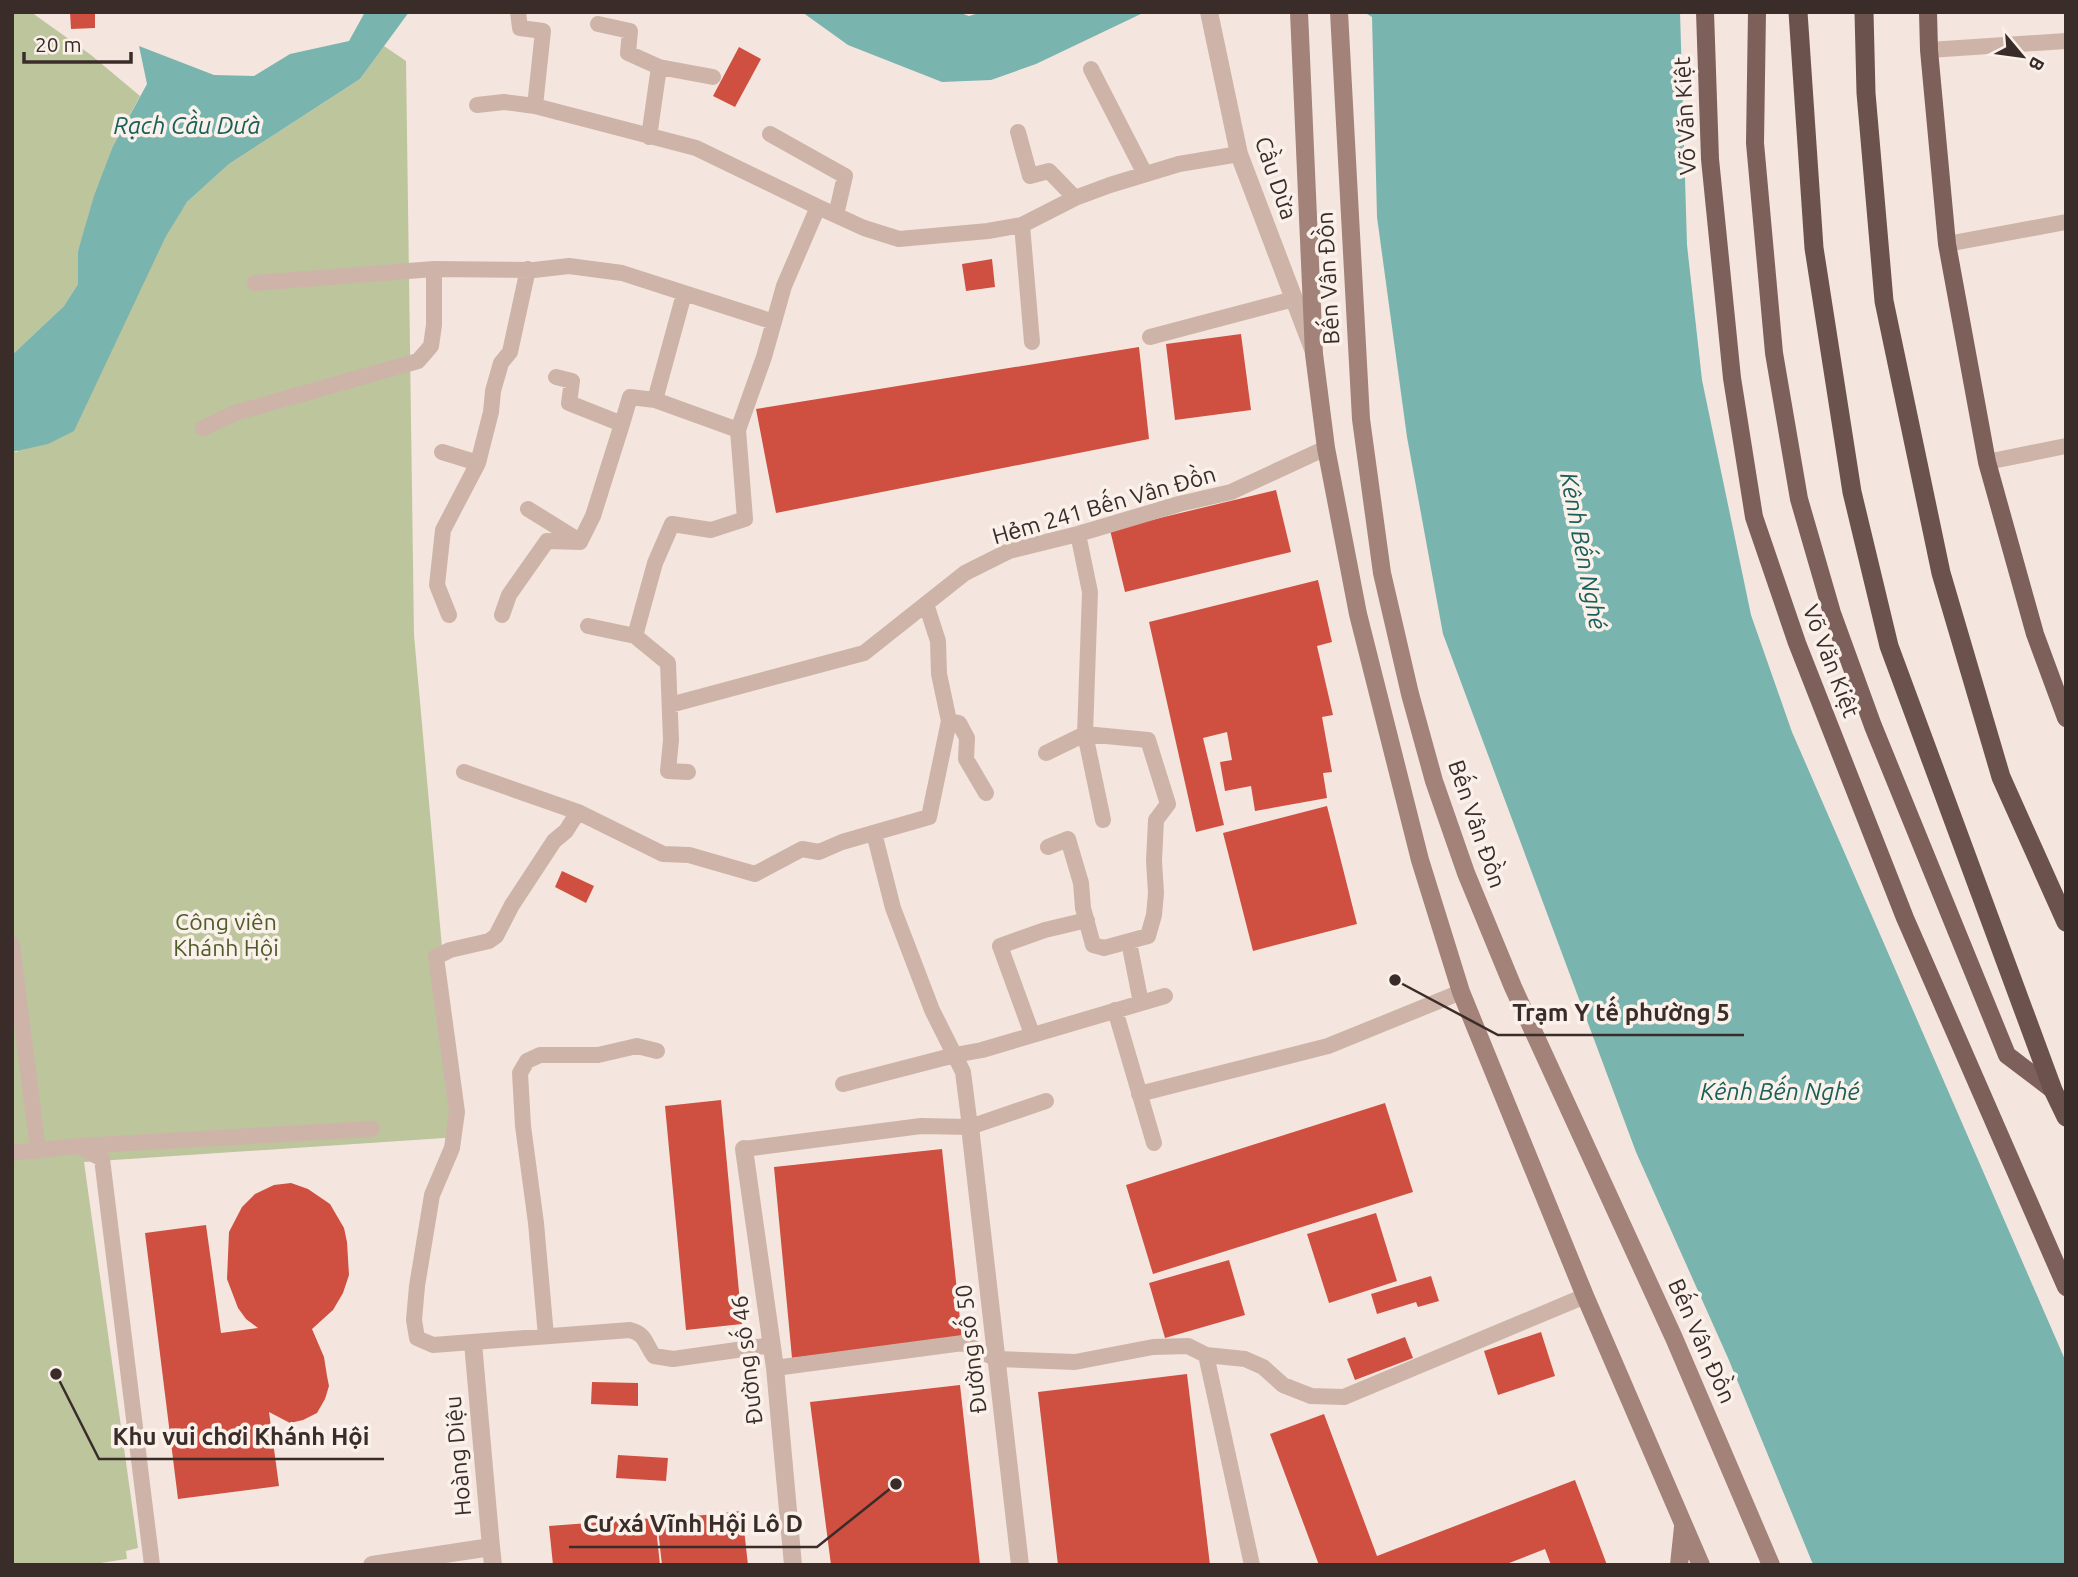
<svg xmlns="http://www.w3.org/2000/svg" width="2078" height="1577" font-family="Ubuntu,sans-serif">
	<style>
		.green { fill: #bdc59c }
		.water { fill: #7ab4ae }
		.building { fill: #cf4f41 }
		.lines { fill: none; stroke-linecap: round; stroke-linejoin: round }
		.service { stroke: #ceb4a8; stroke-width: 16 }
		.minor { stroke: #ceb4a8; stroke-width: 18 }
		.tertiary { stroke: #ceb4a8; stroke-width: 18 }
		.secondary { stroke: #a28279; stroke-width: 18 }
		.primary { stroke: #7d6059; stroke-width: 18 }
		.trunk { stroke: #6c524c; stroke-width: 19 }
		.labels { text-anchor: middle; stroke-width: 7; stroke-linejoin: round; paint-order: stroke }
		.street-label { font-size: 23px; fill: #3a2c29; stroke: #fbf1eb }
		.park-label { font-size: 23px; fill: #505b2a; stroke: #fbf1eb }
		.water-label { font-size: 24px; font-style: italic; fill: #1a605a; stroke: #fbf1eb }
		.leader { fill: none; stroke: #3a2c29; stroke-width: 2.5 }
		.callout-dot { fill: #3a2c29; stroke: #fbf1eb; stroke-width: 2.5 }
		.callout-label { font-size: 24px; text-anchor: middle; font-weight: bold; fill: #3a2c29; stroke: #fbf1eb; stroke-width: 7; stroke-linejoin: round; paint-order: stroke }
	</style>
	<rect width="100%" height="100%" fill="#f4e6de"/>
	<path class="green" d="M12,12H31L91,55L140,96L113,146L78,251V284L64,306L12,355Z
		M384,46L406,61L414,635L459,1137L84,1162L138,1548L126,1551L127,1559L87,1565H12V452H17L187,202L229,164L360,79Z"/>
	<path class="water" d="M365,12H409L360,79L229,164L187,202L166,236L74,431L48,444L12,452V355L64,306L78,284V251L94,196L113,146L147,84L139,46L214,75L254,76L290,54L349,41Z
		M802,12H958L969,16L982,12H1145L1036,64L991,80L942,82L848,45Z
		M1364,12H1680L1687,245L1702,380L1751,615L1792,732L2066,1362V1565H1814L1812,1562L1728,1358L1636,1152L1443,634L1407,437L1377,217L1372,17Z"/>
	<path class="building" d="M70,12H95V28L71,29Z
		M739,47L761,59L735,107L713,96Z
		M992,259L995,287L966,291L962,264Z
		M1241,334L1251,410L1175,420L1166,344Z
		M1139,347L1149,439L776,513L756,409Z
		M1276,490L1291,552L1125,592L1110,530Z
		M1318,580L1332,642L1317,646L1333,715L1322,717L1332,772L1323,773L1327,798L1255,811L1251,786L1225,791L1220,762L1232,760L1227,732L1203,738L1224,825L1196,832L1149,622Z
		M1327,806L1357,924L1253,951L1223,833Z
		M562,871L594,886L586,903L555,887Z
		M721,1100L742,1324L686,1330L665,1106Z
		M1385,1103L1413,1192L1153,1274L1126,1185Z
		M942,1149L962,1338L792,1358L774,1167Z
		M291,1183L308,1189L330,1204L344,1228L347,1242L349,1275L343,1293L333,1310L312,1329L324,1357L327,1376L329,1386L325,1399L317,1413L303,1420L290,1423L269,1412L279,1486L178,1499L145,1233L206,1225L221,1333L258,1328L246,1319L238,1308L227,1279L229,1232L242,1207L255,1194L274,1185Z
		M1376,1213L1397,1281L1329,1303L1307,1234Z
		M1229,1260L1245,1315L1165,1338L1149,1283Z
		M1431,1276L1439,1301L1418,1307L1416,1302L1377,1314L1371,1294Z
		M1541,1332L1555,1376L1498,1395L1484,1351Z
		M1405,1337L1413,1358L1355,1380L1347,1359Z
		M1187,1374L1210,1565H1058L1038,1392Z
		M592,1382L638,1383V1406L591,1404Z
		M960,1385L980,1565H831L810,1402Z
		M1324,1414L1377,1556L1575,1480L1607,1565H1551L1545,1549L1504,1565H1319L1270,1434Z
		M618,1455L668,1458L666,1481L616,1478Z
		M742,1511L748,1565H662L657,1520Z
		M655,1518L660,1565H553L549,1526Z"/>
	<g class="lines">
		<path class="service" d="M518,12L520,28L543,31L535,106
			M598,24L630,31L628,53L659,67L713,77
			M1929,50L2066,41
			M1091,69L1145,174
			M477,105L504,102L535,106L696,148L818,207L864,228L899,239L988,231L1022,225L1075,198L1110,185L1179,164L1239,154
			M1018,132L1030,176L1049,171L1075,198
			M770,134L845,176L836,215
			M649,137L659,67
			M1022,225L1032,342
			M1947,244L2066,222
			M255,283L434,269L534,270L569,266L622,273L774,322
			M1150,337L1294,299
			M556,377L572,381L569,403L622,424L630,397L655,400L738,430L764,357L784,286L818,207
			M655,400L684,294
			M203,428L235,413L418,361L431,346L434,325V269
			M442,452L478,463
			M1987,462L2066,446
			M528,509L578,540
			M1078,534L1090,592L1085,734L1103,820
			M449,615L437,585L443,530L478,463L491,412L493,391L501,363L510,352L528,269
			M502,615L509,595L547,541L580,542L593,516L622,424
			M588,626L635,636L668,663L671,740L668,771L688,772
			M635,636L655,563L672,524L711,530L745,519L738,430
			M670,705L864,653L965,573L1009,551L1078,534L1179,504L1231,492L1326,448
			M949,721L959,723L967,738L966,759L986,793
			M1046,753L1085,734L1148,740L1168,804L1156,820L1154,861L1156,893L1154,915L1148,936L1104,948L1093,945L1083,908L1081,883L1068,839L1048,847
			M464,772L578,812L663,854L689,855L755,874L802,849L819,852L842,842L929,817L949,721L939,674L938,641L926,604
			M578,812L566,831L554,841L512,905L496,936L489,941L450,950L436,957L457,1112L452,1148L432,1195L417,1286L414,1320L417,1338L433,1345L630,1330C646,1334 645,1344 654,1356L673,1359L772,1345
			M874,833L893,908L932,1010L963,1072L970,1127
			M1129,942L1141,1003
			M12,945L38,1150
			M1115,1010L1154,1143
			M1032,1034L1000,946L1045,930L1087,920
			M843,1084L955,1055L982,1050L1165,996
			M1139,1094L1328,1046L1461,992
			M79,1146L102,1159L152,1565
			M744,1149L921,1126L970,1127L1046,1101
			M12,1153L79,1146L372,1129
			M546,1336L536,1223L523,1126L520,1073L527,1061L540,1055H598L637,1046L657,1051
			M1206,1355L1252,1565
			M775,1368L963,1343L997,1359L1075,1362L1153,1347L1188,1346L1206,1355L1245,1359L1263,1367L1283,1385L1311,1396L1344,1397L1585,1296"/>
		<path class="minor" d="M1209,12L1239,154L1313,349
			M970,1127L1020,1565
			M744,1149L775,1368L793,1565
			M473,1343L491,1547"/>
		<path class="tertiary" d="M372,1565L491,1547L493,1565"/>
		<path class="secondary" d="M1299,12L1314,354L1326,448L1358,614L1420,860L1461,992L1585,1296L1701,1565
			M1339,12L1361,419L1382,573L1410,694L1434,781L1466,873L1513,987L1674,1338L1771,1565
			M1679,1565L1683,1527"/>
		<path class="primary" d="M1705,12L1710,159L1732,378L1754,517L1797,643L1905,918L2066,1287
			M1757,12L1755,143L1774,353L1799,499L1832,613L1873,726L2007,1055L2053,1090
			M1928,12L1929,50L1947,244L1987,462L2035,634L2066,718"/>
		<path class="trunk" d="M1798,12L1814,248L1852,492L1889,646L2053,1090L2066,1117
			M1864,12L1866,93L1884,301L1941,573L2001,777L2066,922"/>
	</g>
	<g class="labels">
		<g class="street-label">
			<text transform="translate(1685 116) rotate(-93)" y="8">Võ Văn Kiệt</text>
			<text transform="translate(1276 178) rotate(71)" y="8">Cầu Dừa</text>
			<text transform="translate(1328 278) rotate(-93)" y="8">Bến Vân Đồn</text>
			<text transform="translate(1104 505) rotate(-16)" y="8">Hẻm 241 Bến Vân Đồn</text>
			<text transform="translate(1831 661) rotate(69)" y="8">Võ Văn Kiệt</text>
			<text transform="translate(1477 824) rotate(71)" y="8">Bến Vân Đồn</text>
			<text transform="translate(1702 1341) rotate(66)" y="8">Bến Vân Đồn</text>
			<text transform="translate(971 1349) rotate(-97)" y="8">Đường số 50</text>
			<text transform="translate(747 1360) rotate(-97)" y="8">Đường số 46</text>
			<text transform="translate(458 1456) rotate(-95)" y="8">Hoàng Diệu</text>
		</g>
		<g class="park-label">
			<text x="226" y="930">Công viên<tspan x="226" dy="26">Khánh Hội</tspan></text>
		</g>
		<g class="water-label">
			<text x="187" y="134">Rạch Cầu Dừa</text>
			<text transform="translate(1583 551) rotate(79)" y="8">Kênh Bến Nghé</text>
			<text x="1780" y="1100">Kênh Bến Nghé</text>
		</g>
	</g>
	<path class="leader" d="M1395 980L1498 1035H1744M56 1374L99 1459H384M896 1484L817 1547H569"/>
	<g class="callout-dot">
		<circle cx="1395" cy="980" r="7"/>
		<circle cx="56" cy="1374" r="7"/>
		<circle cx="896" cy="1484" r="7"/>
	</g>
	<g class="callout-label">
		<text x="1621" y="1021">Trạm Y tế phường 5</text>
		<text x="241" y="1445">Khu vui chơi Khánh Hội</text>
		<text x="693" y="1532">Cư xá Vĩnh Hội Lô D</text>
	</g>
	<rect width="2078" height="1577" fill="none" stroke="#3a2c29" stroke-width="28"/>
	<g transform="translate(2022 56) rotate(119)" stroke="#fbf1eb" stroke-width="5" paint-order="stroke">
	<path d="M0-5L12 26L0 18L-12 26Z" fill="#3a2c29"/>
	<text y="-10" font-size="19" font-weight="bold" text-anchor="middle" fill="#3a2c29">B</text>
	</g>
	<path d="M24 52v10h107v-10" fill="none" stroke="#3a2c29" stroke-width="3.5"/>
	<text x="35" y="52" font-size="21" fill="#3a2c29" stroke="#fbf1eb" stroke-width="5" paint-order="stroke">20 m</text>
</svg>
